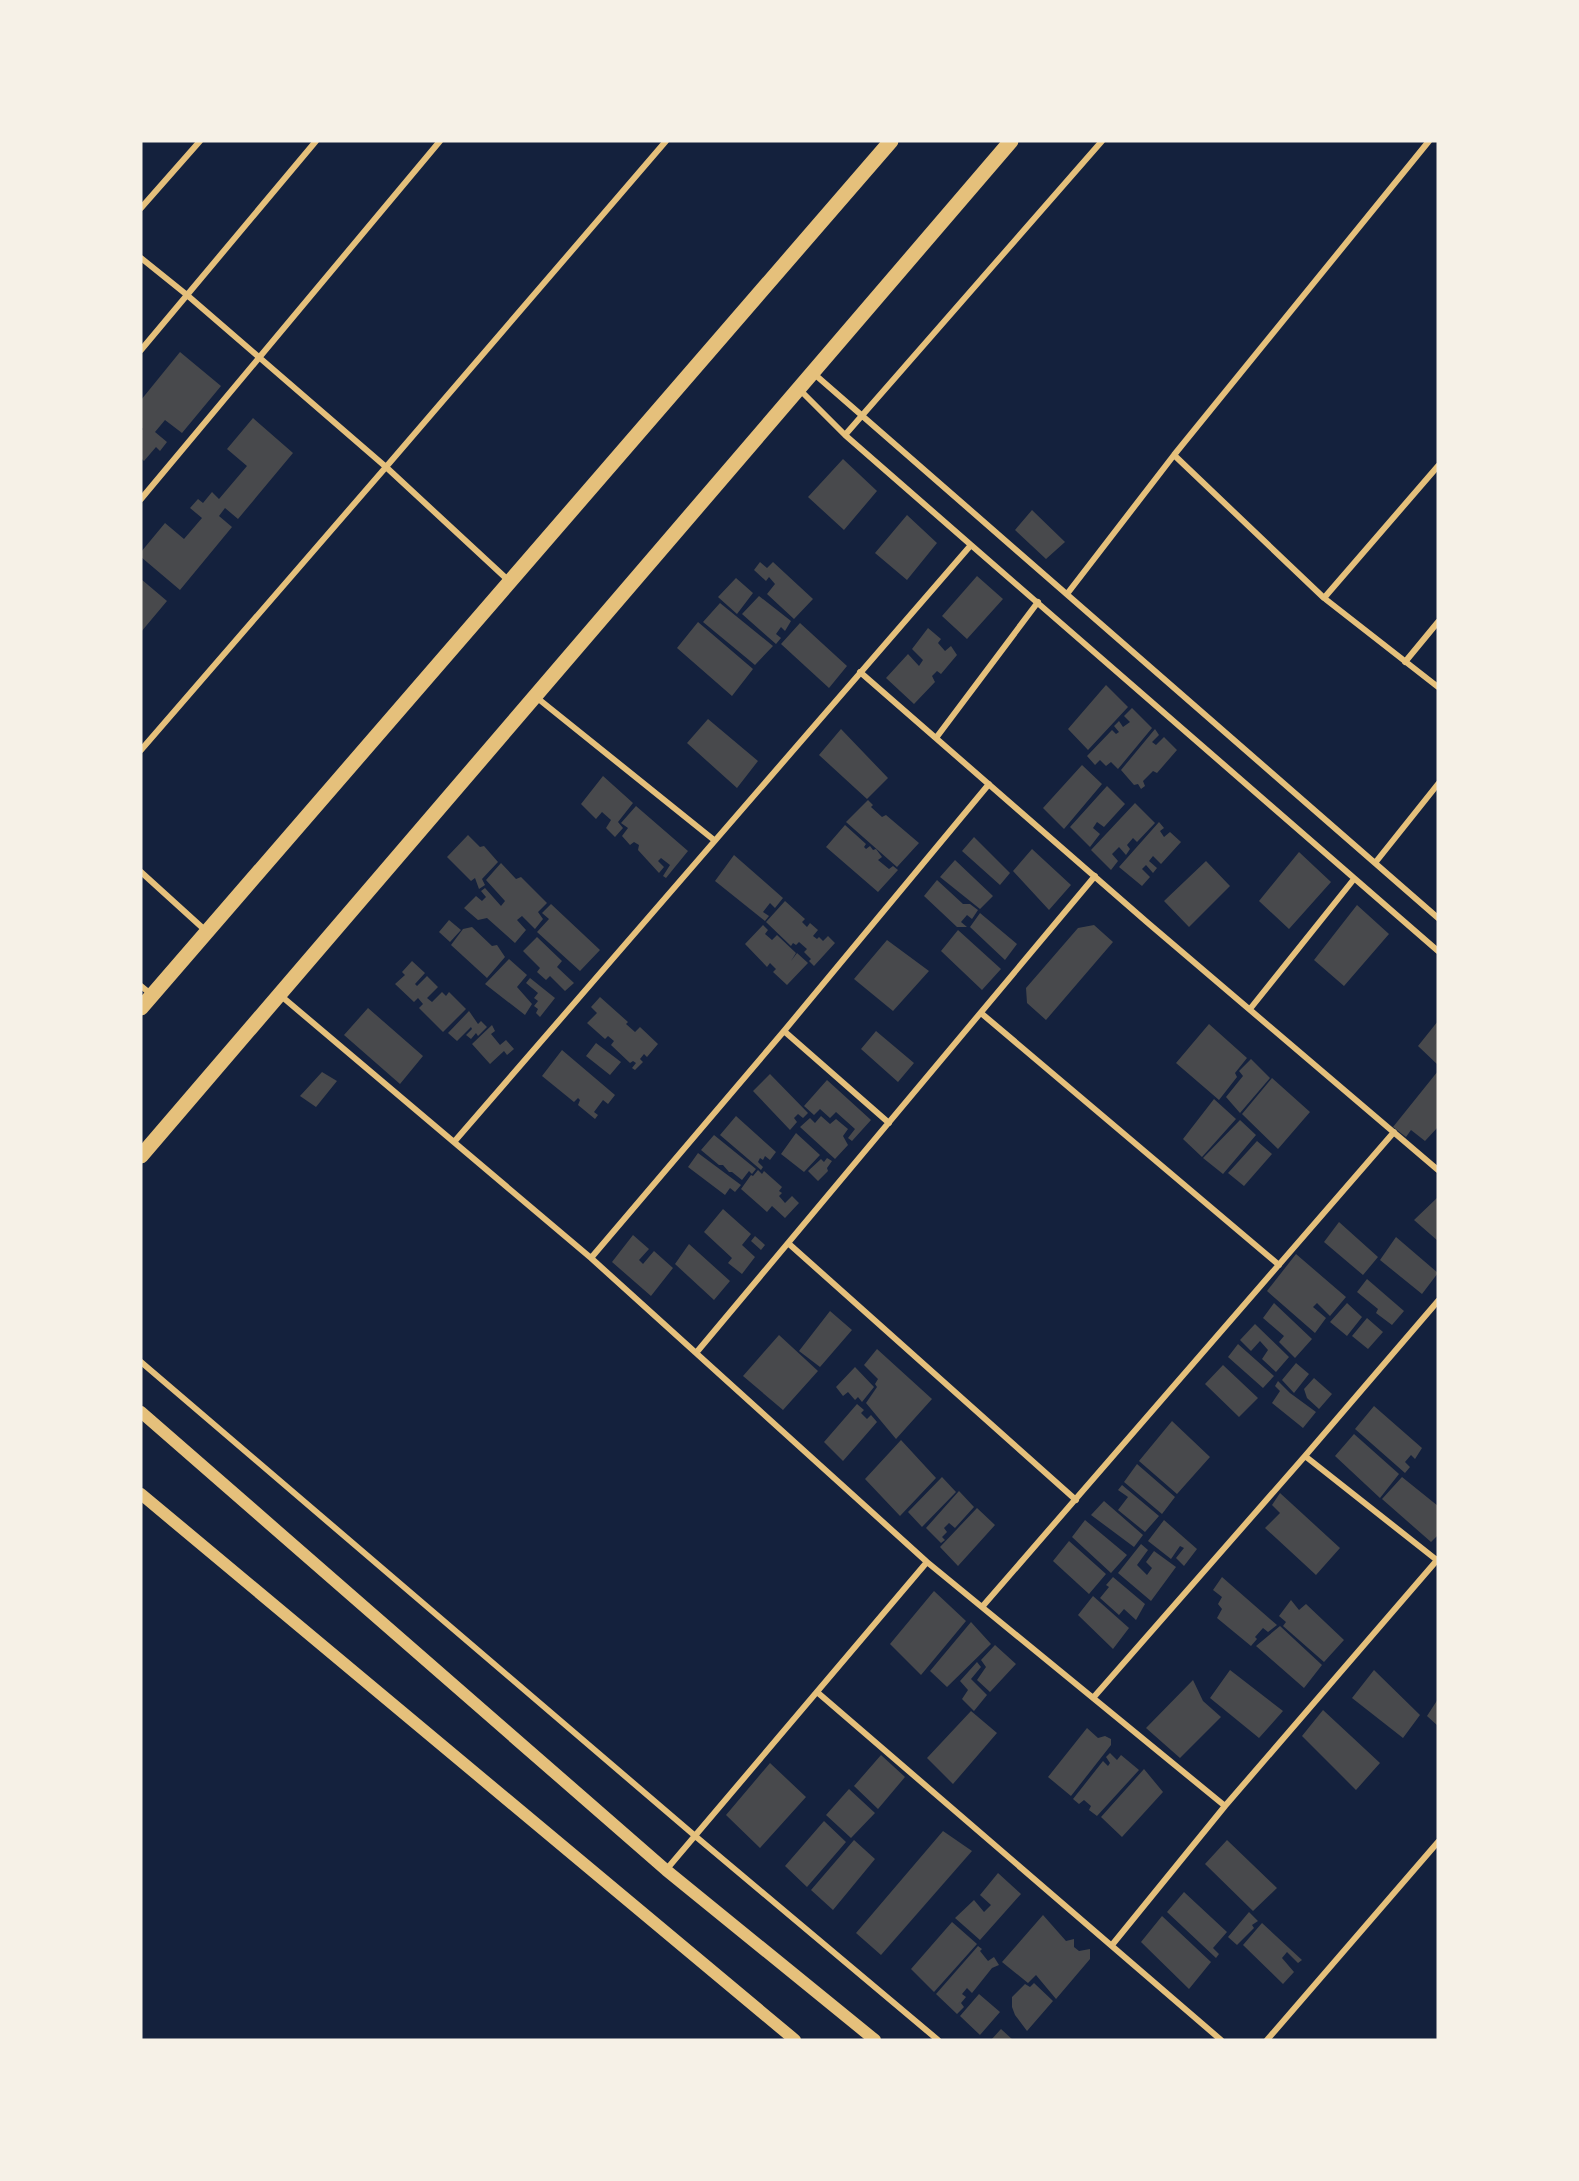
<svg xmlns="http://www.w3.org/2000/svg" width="1579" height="2181" font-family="Helvetica,sans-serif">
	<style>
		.building { fill: #48494c }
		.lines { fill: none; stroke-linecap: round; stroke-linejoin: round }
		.minor { stroke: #e5c07b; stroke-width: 6 }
		.secondary { stroke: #e5c07b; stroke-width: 12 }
		.primary { stroke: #e5c07b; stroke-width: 15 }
	</style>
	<rect width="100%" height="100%" fill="#14213d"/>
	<path class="building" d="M180,352L221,386L182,433L165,420L155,432L167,442L160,451L156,447L144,461L141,458V431L143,429L141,427V400Z
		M253,418L293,453L238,519L225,508L219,516L232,527L180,590L141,557V552L165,523L184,539L202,518L190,508L198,499L203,503L212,492L219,499L247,466L227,449Z
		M843,459L877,491L844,530L808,497Z
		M1032,510L1065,542L1046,559L1015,530Z
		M907,515L937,543L907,580L875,553Z
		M760,562L767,568L773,562L813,599L794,619L767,594L775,584L769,577L766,581L754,570Z
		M977,576L1003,599L967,639L942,616Z
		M736,578L753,593L737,614L718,597Z
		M141,579L167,601L141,632Z
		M759,596L791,621L785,631L781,627L776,634L781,638L776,644L742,614Z
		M720,603L773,646L755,665L703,622Z
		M698,622L753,669L732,696L677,648Z
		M800,623L847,666L829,688L781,644Z
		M928,628L941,639L938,643L945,651L951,646L957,655L941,674L937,671L932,676L935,682L914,704L886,678L908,654L919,666L923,660L912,649Z
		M1106,685L1128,707L1088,750L1068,729Z
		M1132,708L1152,728L1118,769L1111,762L1106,766L1100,760L1095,765L1087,756L1112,730L1116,734L1119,732L1114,726L1119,721L1123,727L1130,722L1124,716Z
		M708,719L758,761L737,788L687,743Z
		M841,729L888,778L867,799L819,755Z
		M1155,729L1159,735L1152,742L1156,745L1164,737L1177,750L1157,773L1153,771L1143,781L1145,786L1141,789L1138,784L1134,785L1121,770Z
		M1082,765L1102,784L1064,829L1043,808Z
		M603,776L633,803L618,822L623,828L615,837L606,828L611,820L602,812L596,819L581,804Z
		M1107,786L1125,804L1104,827L1097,822L1093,828L1100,834L1090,847L1070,827Z
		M868,800L873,805L871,807L882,817L886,815L919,843L897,867L846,822Z
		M1135,803L1155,823L1137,842L1133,838L1127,845L1130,849L1126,855L1119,847L1112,854L1118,861L1111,870L1091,850Z
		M636,806L688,851L666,878L663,876L670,865L661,858L658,861L664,867L659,873L638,850L639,845L634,842L630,845L622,836L628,828L621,823Z
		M1159,822L1164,828L1160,831L1164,837L1170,832L1181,842L1161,864L1153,856L1149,861L1157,868L1153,873L1146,865L1142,869L1150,877L1142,886L1119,867Z
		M845,825L866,844L864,847L866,849L870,846L873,850L876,849L882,857L878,860L889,869L893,866L898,870L878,892L826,847Z
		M468,835L480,847L484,846L498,862L482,879L485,885L479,889L475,878L471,881L447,857Z
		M974,837L1010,873L1000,885L962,851Z
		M1032,849L1071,885L1049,910L1013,871Z
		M1299,852L1331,882L1289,929L1259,901Z
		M734,855L783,898L775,908L770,903L763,912L769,916L765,921L715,881Z
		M955,860L993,896L980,909L940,877Z
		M1206,861L1230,886L1189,927L1164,901Z
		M501,863L516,879L521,877L547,903L538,912L543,919L535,929L522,916L517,920L526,930L515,943L487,918L478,920L464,908L476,896L482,901L486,897L481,891L485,888L501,906L505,901L486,880Z
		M937,880L963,904H970L978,910L972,919L967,915L961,922L967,927H957L924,896Z
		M785,901L805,919L802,922L807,927L810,923L818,930L813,936L817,939L819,937L823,941L828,936L835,943L814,966L809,961L811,959L804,952L807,949L799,942L796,945L793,943L791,946L766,922Z
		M551,904L600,950L580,971L537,932L549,919L542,913Z
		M1357,905L1389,934L1344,986L1314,960Z
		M980,913L1017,944L1005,960L970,927Z
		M449,920L461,930L450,942L439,932Z
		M763,925L768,930L765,934L772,940L777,935L796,953L791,961L797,953L808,963L787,985L773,972L776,969L770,963L767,967L745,944Z
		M1094,925L1113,942L1046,1020L1027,1003L1026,988L1078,928Z
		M472,927L492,946L497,945L505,957L487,978L451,945L463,929Z
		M958,930L1001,969L982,990L941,951Z
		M537,937L562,961L557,967L574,983L565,991L550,976L546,980L537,972L540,968L523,951Z
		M887,940L929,971L893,1011L854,979Z
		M509,959L527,975L517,987L532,1004L525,1015L485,984Z
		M412,961L425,973L415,984L417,986L427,976L438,987L427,998L432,1002L442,992L446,996L449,992L466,1009L443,1032L419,1008L423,1004L418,998L414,1002L395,984L405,975L402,972Z
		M530,978L555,998L540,1017L536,1013L538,1009L534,1006L538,1001L534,998L538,993L526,983Z
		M600,997L628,1022L626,1024L635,1032L640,1027L658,1044L647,1057L644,1054L640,1059L643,1062L635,1070L632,1068L636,1063L633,1061L630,1063L611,1045L614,1041L608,1036L605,1039L587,1023L597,1013L591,1007Z
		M368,1008L423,1056L400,1084L344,1035Z
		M469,1011L478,1024L481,1021L487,1027L478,1036L476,1033L471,1039L466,1035L472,1029L471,1027L457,1041L448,1033Z
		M1438,1021V1065L1418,1046Z
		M1209,1024L1247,1058L1235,1073L1237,1077L1219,1100L1176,1063Z
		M492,1025L495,1031L491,1034L500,1045L506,1040L514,1049L507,1055L504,1051L490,1064L472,1044Z
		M876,1031L914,1063L898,1082L861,1049Z
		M596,1043L621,1062L610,1075L586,1056Z
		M562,1050L615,1095L608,1104L603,1100L594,1112L598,1115L595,1119L578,1105L580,1100L578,1098L574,1102L542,1076Z
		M1251,1059L1270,1078L1240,1113L1226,1097L1243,1076L1239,1071Z
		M1438,1071V1127L1425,1141L1411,1130L1406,1137L1393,1127Z
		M322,1072L337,1081L316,1107L300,1096Z
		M770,1074L808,1113L803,1118L798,1114L794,1118L797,1122L790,1130L753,1091Z
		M1272,1078L1310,1112L1278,1149L1242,1114Z
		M827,1080L871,1120L852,1141L848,1138L855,1129L836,1112L830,1118L820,1109L814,1115L804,1106Z
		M1214,1099L1236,1119L1202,1157L1183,1139Z
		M736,1116L776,1152L770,1160L765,1156L763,1160L760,1158L758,1162L763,1167L761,1170L720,1135Z
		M821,1116L830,1124L836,1119L848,1129L843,1136L848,1145L835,1159L800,1127L810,1118L815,1123Z
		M1240,1120L1256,1135L1223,1174L1203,1158Z
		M796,1133L820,1155L804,1172L781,1154Z
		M714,1135L756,1169L752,1174L749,1171L742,1180L732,1172H729L723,1165H719L701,1150Z
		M1257,1141L1272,1154L1244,1186L1228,1173Z
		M698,1153L741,1185L735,1192L730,1188L725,1195L688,1167Z
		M827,1158L832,1161L827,1168L828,1171L818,1181L808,1171L821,1159L824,1162Z
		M758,1170L762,1174L764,1171L782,1187L779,1191L782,1193L779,1196L785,1203L792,1196L799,1203L785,1218L772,1206L767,1212L741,1189L751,1175L753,1176Z
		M1438,1197V1241L1414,1220Z
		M723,1209L751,1234L742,1245L755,1257L742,1274L728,1263L732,1258L704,1232Z
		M1339,1222L1378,1257L1363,1275L1324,1242Z
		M633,1235L649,1249L639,1260L643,1264L654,1251L673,1268L651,1296L612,1262Z
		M755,1236L765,1245L761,1250L751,1241Z
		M1396,1237L1438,1273L1422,1294L1380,1260Z
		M689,1244L730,1281L714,1300L675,1264Z
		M1296,1254L1346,1297L1330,1316L1317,1303L1313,1307L1326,1318L1315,1333L1267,1291Z
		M1367,1279L1404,1311L1392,1325L1376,1313L1378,1309L1357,1292Z
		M1274,1303L1312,1339L1295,1358L1279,1342L1284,1336L1263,1318Z
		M1347,1303L1362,1317L1347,1336L1330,1322Z
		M830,1311L852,1330L820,1367L799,1351Z
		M1367,1318L1383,1332L1368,1349L1352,1336Z
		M1255,1324L1289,1357L1276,1372L1262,1359L1268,1350L1260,1341L1251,1351L1240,1340Z
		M779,1335L818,1371L783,1410L743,1376Z
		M1238,1344L1274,1376L1263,1388L1228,1357Z
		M877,1349L932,1399L896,1439L866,1403L877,1387L875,1384L878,1379L864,1365Z
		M1296,1363L1309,1374L1294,1393L1282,1380Z
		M1223,1365L1258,1398L1239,1417L1205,1384Z
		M855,1367L874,1387L862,1402L858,1397L855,1400L848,1392L843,1396L836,1387Z
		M1314,1378L1332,1394L1319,1409L1307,1398L1304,1389Z
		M1278,1381L1290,1393L1316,1412L1303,1428L1272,1403L1280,1391L1275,1386Z
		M857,1404L864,1410L861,1413L867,1419L871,1415L877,1422L843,1461L824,1442Z
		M1374,1406L1422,1448L1415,1459L1411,1455L1405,1462L1410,1467L1405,1473L1355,1429Z
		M1172,1421L1210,1457L1177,1494L1139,1461Z
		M1354,1434L1399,1474L1380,1498L1335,1456Z
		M901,1440L936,1478L900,1516L865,1479Z
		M1137,1464L1175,1497L1162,1514L1124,1482Z
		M942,1477L956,1492L922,1527L908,1512Z
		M1402,1477L1438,1506V1535L1431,1542L1382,1499Z
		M1122,1485L1159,1516L1145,1532L1118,1510L1128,1497L1118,1490Z
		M959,1491L974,1507L955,1528L949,1523L944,1528L947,1532L942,1537L945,1540L941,1543L926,1528Z
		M1280,1493L1340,1548L1316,1575L1265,1528L1280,1513L1272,1505Z
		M1104,1501L1143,1535L1134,1547L1091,1515Z
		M977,1508L995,1525L958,1566L940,1547Z
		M1085,1520L1127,1555L1111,1573L1072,1537Z
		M1164,1520L1197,1549L1184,1566L1176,1558L1184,1548L1180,1546L1171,1559L1148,1541Z
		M1069,1541L1106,1574L1089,1594L1053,1561Z
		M1141,1544L1148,1550L1137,1565L1147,1575L1152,1568L1146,1562L1154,1551L1176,1567L1151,1601L1118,1573Z
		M1113,1577L1145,1604L1136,1620L1124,1609L1119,1615L1100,1598L1109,1587L1106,1585Z
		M1222,1577L1277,1625L1268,1632L1263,1628L1255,1637L1257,1639L1251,1646L1217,1618L1222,1609L1218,1604L1222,1597L1213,1590Z
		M934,1591L966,1621L921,1675L890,1644Z
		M1093,1596L1129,1628L1113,1649L1078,1615Z
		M1291,1600L1299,1610L1306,1604L1344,1640L1324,1662L1283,1626L1286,1622L1279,1616Z
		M971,1622L991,1644L947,1687L930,1671Z
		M1280,1626L1322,1665L1304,1688L1256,1646Z
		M995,1645L1016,1664L990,1692L977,1680L986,1667L981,1660Z
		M977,1662L981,1667L971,1679L987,1695L974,1711L962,1699L968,1690L960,1681Z
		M1230,1670L1283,1711L1259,1738L1210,1698Z
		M1374,1670L1420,1715L1403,1738L1352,1698Z
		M1193,1680L1203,1701L1221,1717L1180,1758L1146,1728Z
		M1438,1699V1726L1427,1716Z
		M1323,1710L1380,1763L1356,1790L1302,1736Z
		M971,1711L997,1733L953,1784L927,1758Z
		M1087,1728L1098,1738L1105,1736L1111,1739V1745L1071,1796L1048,1777Z
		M1110,1753L1117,1760L1121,1755L1139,1770L1097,1816L1089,1810L1091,1806L1084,1800L1079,1804L1073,1799L1103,1761L1108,1766L1110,1763L1106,1757Z
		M881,1755L905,1777L878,1809L854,1786Z
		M770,1763L806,1797L760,1848L726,1815Z
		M1144,1769L1163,1792L1122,1837L1101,1817Z
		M849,1789L875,1813L851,1838L826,1815Z
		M824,1821L846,1842L807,1887L785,1866Z
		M943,1831L972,1851L881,1955L856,1933Z
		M854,1840L875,1859L833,1910L811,1890Z
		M1227,1840L1277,1888L1253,1911L1205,1864Z
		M998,1873L1021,1894L980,1940L955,1918L974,1900L984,1912L991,1905L980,1895Z
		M1184,1892L1227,1932L1213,1948L1219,1954L1216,1958L1167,1912Z
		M1249,1912L1258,1921L1252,1925L1254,1928L1237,1945L1228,1937Z
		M1043,1915L1066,1941L1074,1939V1947L1079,1951L1090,1949V1959L1056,1999L1036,1975L1028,1983L1002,1962Z
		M1162,1916L1211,1962L1189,1989L1141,1942Z
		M952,1922L977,1944L934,1992L911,1969Z
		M1262,1923L1302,1960L1298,1963L1287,1952L1282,1958L1294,1972L1283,1984L1243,1945Z
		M978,1946L982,1949L980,1951L988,1961L994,1957L999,1965L992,1968L972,1993L967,1988L962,1994L966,1997L961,2003L964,2007L957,2014L936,1994Z
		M1034,1983L1053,2001L1027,2031L1015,2015L1012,2007V1997L1025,1984L1030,1987Z
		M979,1994L1000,2012L980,2035L960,2016Z
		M1001,2029L1013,2040H991Z"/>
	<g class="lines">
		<path class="minor" d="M141,208L200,141
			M141,258L187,295L386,467L509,581
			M141,350L316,141
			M812,372L1438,918
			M798,388L845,435L971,545L1438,951
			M845,435L1102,141
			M1174,455L1324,598L1438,687
			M141,499L440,141
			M1067,594L1174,455L1429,141
			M1324,598L1438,466
			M1405,662L1438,622
			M860,672L1148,923L1438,1170
			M536,697L714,840
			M936,738L1038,602
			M141,750L386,467L666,141
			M1375,863L1438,784
			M141,872L206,931
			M141,986L152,995
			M280,995L591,1258L927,1562L1225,1806
			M1250,1009L1354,879
			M981,1013L1279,1265
			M784,1031L889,1123
			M454,1142L971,545
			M788,1243L1076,1500
			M591,1258L784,1031L989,784
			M696,1353L1095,876
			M141,1362L694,1835L938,2040
			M1305,1456L1438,1561
			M982,1607L1394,1132
			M817,1692L1221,2040
			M1093,1698L1305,1456L1438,1301
			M666,1870L927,1562
			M1112,1945L1225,1806L1438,1559
			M1267,2040L1438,1842"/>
		<path class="secondary" d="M141,1412L666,1870L875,2040
			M141,1494L795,2040"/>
		<path class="primary" d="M141,1008L891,141
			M141,1156L1011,141"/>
	</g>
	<rect width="1579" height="2181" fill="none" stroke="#f6f1e7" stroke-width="285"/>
</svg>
